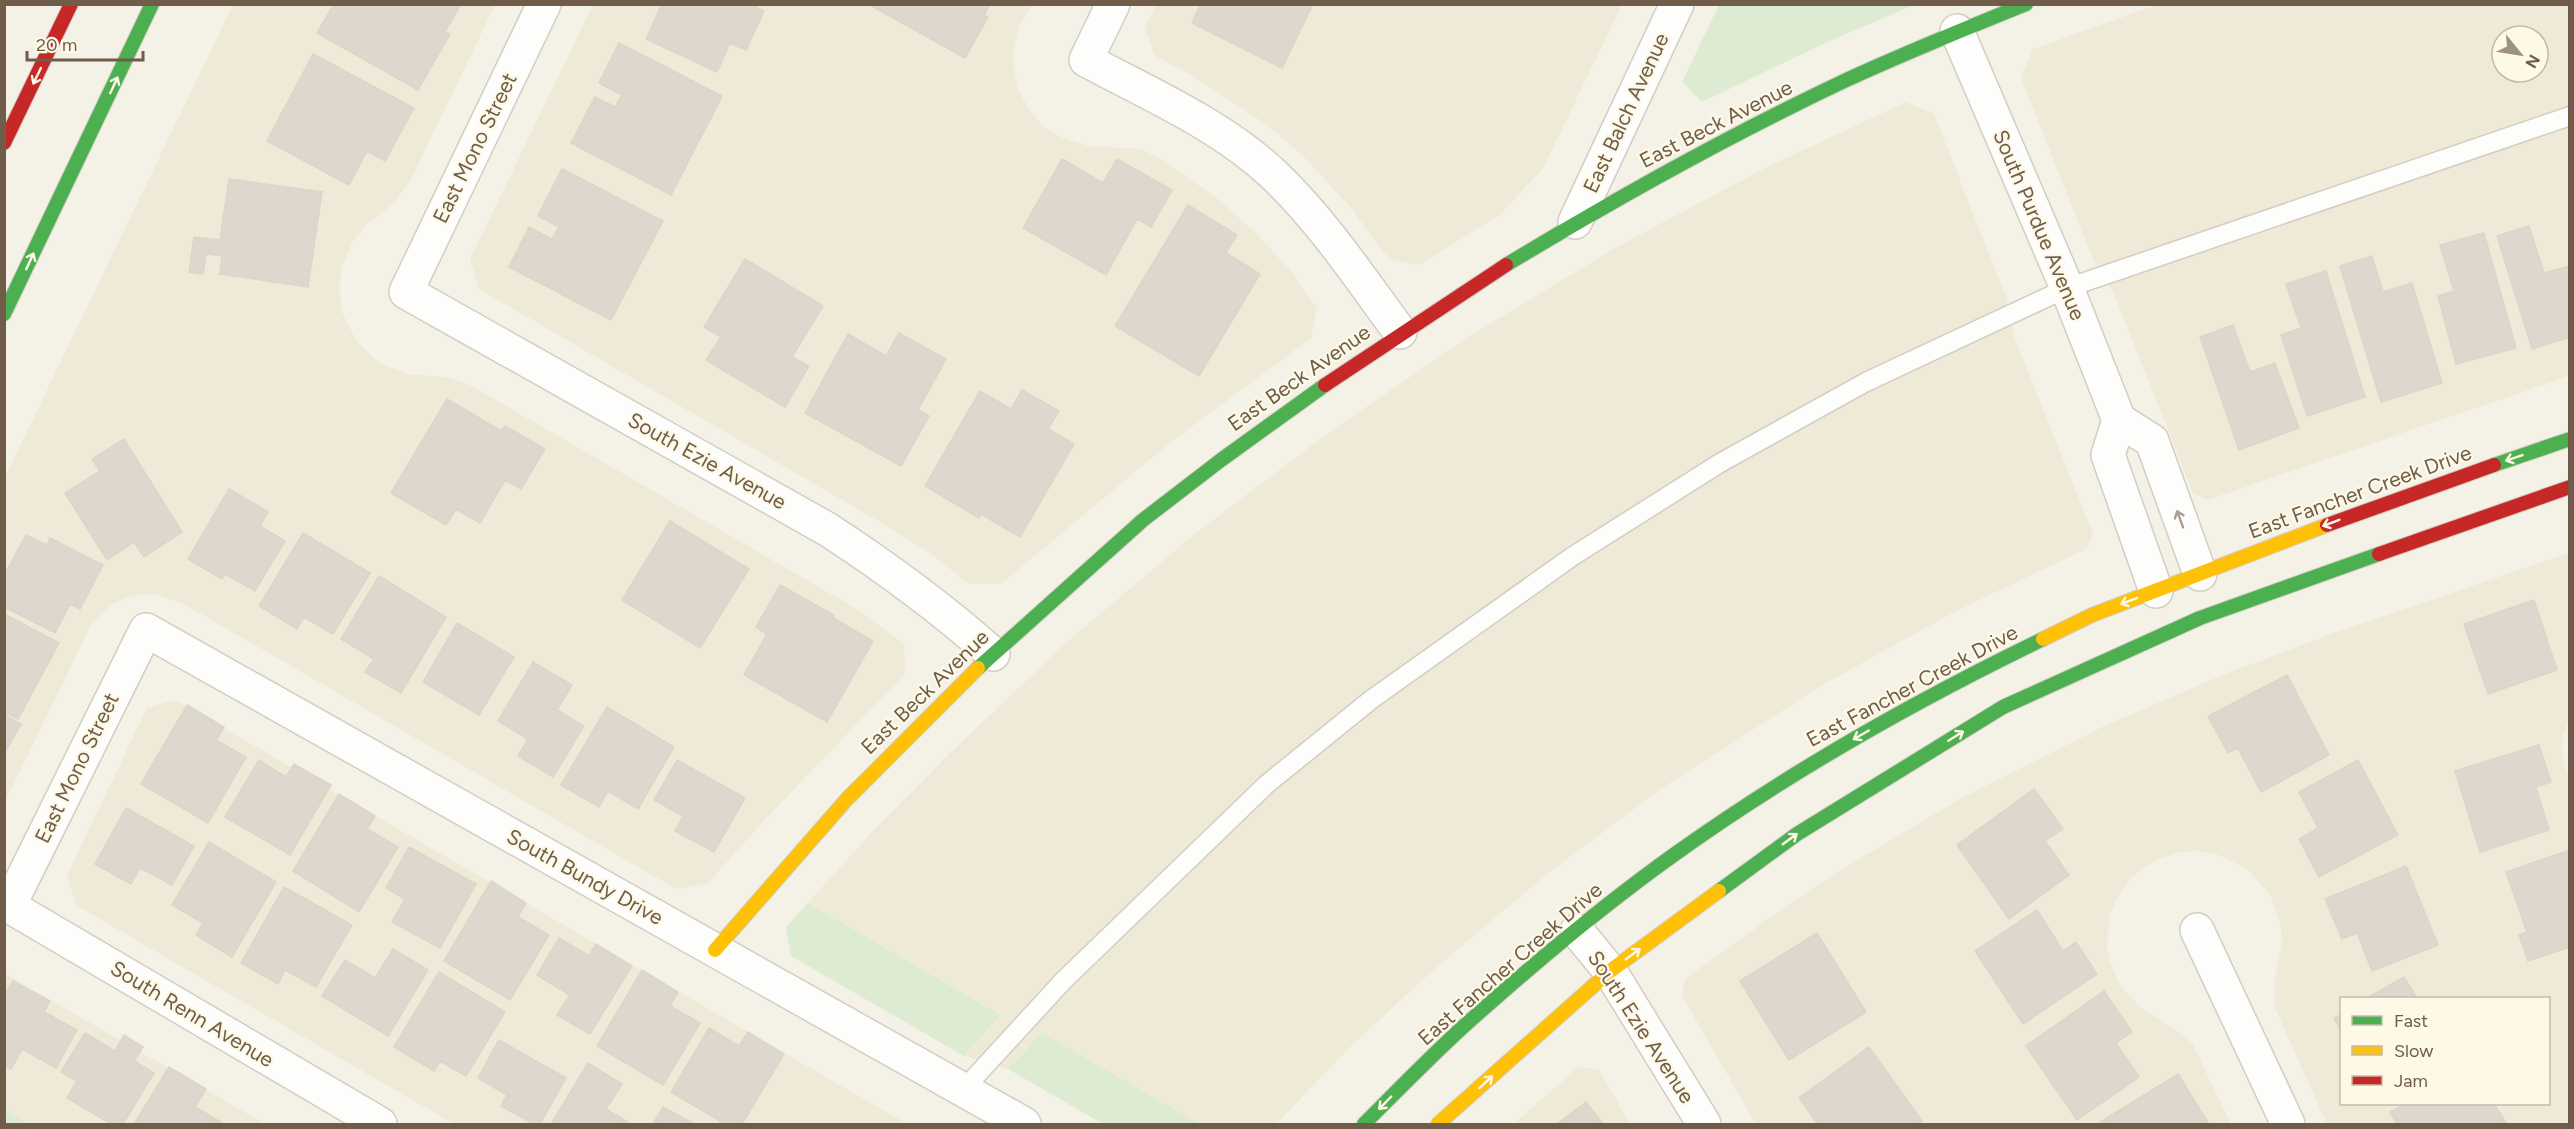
<svg xmlns="http://www.w3.org/2000/svg" width="2574" height="1129" font-family="Figtree,sans-serif">
	<style>
		.residential { fill: #efe9d7; fill-rule: evenodd }
		.green { fill: #ddebd2 }
		.building { fill: #ddd7cd; stroke: #dcd5ca; stroke-width: 1.5 }
		.lines { fill: none; stroke-linecap: round; stroke-linejoin: round }
		.lane-casing { stroke: #d3cdc3; stroke-width: 21 }
		.street-casing { stroke: #d3cdc3; stroke-width: 36 }
		.fast-casing { stroke: #d4cec3; stroke-width: 16 }
		.slow-casing { stroke: #d4cec3; stroke-width: 16 }
		.jam-casing { stroke: #d4cec3; stroke-width: 16 }
		.lane { stroke: #fdfdfb; stroke-width: 18 }
		.street { stroke: #fdfdfb; stroke-width: 33 }
		.fast { stroke: #4caf50; stroke-width: 14 }
		.slow { stroke: #ffc107; stroke-width: 14 }
		.jam { stroke: #c62828; stroke-width: 14 }
		.oneway { stroke: #fef8e7 }
		.oneway2 { stroke: #a89d91 }
		.labels { text-anchor: middle; stroke-width: 4.5; stroke-linejoin: round; paint-order: stroke }
		.street-label { font-size: 21px; fill: #6f5d4a; stroke: #fef8e7 }
	</style>
	<rect width="100%" height="100%" fill="#f4f1e7"/>
	<path class="residential" d="M1156,4L1622,5L1543,168L1501,214L1419,265L1389,259L1351,208L1305,158L1267,125L1193,76L1155,56L1145,28Z
		M233,5H495L410,181L394,203L366,225L352,243L342,266L339,288L342,312L356,340L379,363L407,374L446,377L472,386L860,611L904,644L905,674L771,813L708,883L676,889L184,604L158,595L142,594L125,598L111,605L91,625L5,802L4,479Z
		M593,5H1032L1020,24L1014,46V70L1019,91L1030,111L1044,127L1063,138L1088,146L1140,149L1158,157L1218,199L1256,233L1290,270L1317,308L1311,338L1167,445L1001,584H969L930,553L880,522L479,289L470,259Z
		M2156,5H2569V376L2207,500L2193,493L2115,296L2093,259L2021,78L2033,49ZM2502,36H2538V72H2502Z
		M1906,102L1934,114L2006,297L2015,339L2093,534L2086,549L1954,612L1824,684L1662,788L1543,877L1430,973L1352,1045L1276,1124H1200L1042,1033L1008,1069L964,1056L1002,1015L808,903L872,832L951,752L1067,642L1196,533L1331,431L1470,336L1615,248L1765,168Z
		M2569,553L2570,715L2562,739V756L2570,783L2569,1124H2327L2275,1008V978L2282,943L2281,926L2270,894L2246,868L2216,854L2197,851L2179,852L2160,858L2143,868L2129,880L2118,896L2110,914L2107,946L2110,962L2120,985L2140,1007L2182,1034L2193,1045L2231,1124H1756L1682,996L1685,979L1775,914L1841,870L1960,799L2102,727L2225,674L2337,632ZM2342,998H2548V1104H2342Z
		M175,700L331,790L907,1124H454L141,943L76,905L67,875L147,708Z
		M4,973L265,1124H29L25,1122L5,1110Z
		M1578,1067L1599,1070L1630,1124H1514Z"/>
	<path class="green" d="M1719,5V4L1914,5L1823,44L1702,102L1682,82Z
		M808,903L1001,1015L964,1056L791,956L786,927Z
		M1042,1033L1200,1124H1103L1008,1069Z
		M5,1110L29,1124H5Z"/>
	<path class="building" d="M334,4H461L445,32L450,34L418,90L317,33Z
		M662,4H750L764,11L746,50L730,43L717,72L646,39Z
		M868,4H990L984,15L988,17L965,58Z
		M1201,4H1313L1282,68L1192,23Z
		M619,43L722,96L671,195L571,143L595,97L615,107L622,95L599,83Z
		M313,54L414,108L385,161L367,151L349,185L267,141Z
		M1062,159L1103,183L1117,159L1172,190L1151,227L1137,219L1106,275L1023,228Z
		M562,169L663,221L611,320L509,267L529,227L552,239L559,227L538,216Z
		M229,179L322,192L308,287L220,274L222,256L206,254L203,274L189,272L194,237L220,240Z
		M1188,205L1237,235L1226,253L1260,274L1199,376L1115,326Z
		M2529,226L2544,273L2570,266V337L2532,349L2497,236Z
		M2484,233L2516,348L2456,364L2438,296L2454,291L2440,245Z
		M2372,256L2383,292L2412,283L2442,383L2381,402L2340,266Z
		M745,259L823,306L792,357L809,366L785,407L706,360L721,337L704,327Z
		M2326,271L2365,397L2307,416L2281,335L2301,328L2286,284Z
		M2233,325L2250,372L2275,363L2299,428L2239,450L2200,337Z
		M899,333L946,359L918,410L929,416L901,466L805,413L848,334L886,356Z
		M1022,390L1059,411L1048,429L1074,444L1020,537L981,514L979,518L925,486L980,391L1011,409Z
		M447,399L501,431L505,426L545,449L521,489L505,480L480,523L456,509L446,525L391,493Z
		M124,439L182,532L144,557L134,542L107,560L65,493L100,471L92,459Z
		M229,489L268,512L260,526L285,541L255,591L225,574L222,579L188,559Z
		M670,521L749,569L700,648L622,600Z
		M303,533L370,573L333,634L304,617L297,629L259,606Z
		M26,535L47,545L50,538L103,565L80,609L70,604L55,633L4,607V576Z
		M379,576L446,617L401,693L365,672L374,659L341,639Z
		M780,585L834,615L833,618L873,641L827,722L744,675L767,634L756,627Z
		M2534,600L2557,670L2488,694L2464,624Z
		M4,614L59,643L18,719L4,712Z
		M457,623L514,657L479,715L423,682Z
		M533,662L572,685L557,710L584,726L553,777L518,756L528,739L498,721Z
		M2287,675L2329,755L2261,792L2238,748L2228,753L2208,716Z
		M187,705L224,727L216,740L246,757L208,823L141,784Z
		M607,707L674,747L638,809L608,791L599,807L561,785Z
		M4,715L21,724L4,754Z
		M2539,745L2551,782L2536,787L2549,830L2480,852L2455,771Z
		M259,760L286,777L294,764L331,785L290,855L225,817Z
		M677,760L745,798L714,852L675,831L683,816L654,800Z
		M2358,760L2398,835L2319,877L2299,839L2318,828L2299,792Z
		M2034,789L2063,829L2045,841L2069,875L2009,919L1957,845Z
		M339,794L375,816L367,829L398,847L359,912L293,871Z
		M126,808L194,846L172,885L140,868L131,884L95,864Z
		M209,842L276,882L232,957L196,935L203,923L172,905Z
		M409,847L476,884L440,948L392,922L405,899L386,888Z
		M2570,850V947L2528,961L2519,935L2527,932L2506,872Z
		M2406,866L2438,945L2372,971L2357,933L2342,939L2325,899Z
		M491,881L526,903L518,917L549,935L510,1000L444,961Z
		M284,887L352,925L316,987L285,970L278,984L241,963Z
		M2037,910L2063,951L2076,942L2097,974L2023,1024L1975,951Z
		M1817,933L1866,1012L1789,1060L1740,981Z
		M559,938L589,956L596,944L632,966L590,1034L557,1015L570,995L537,975Z
		M393,949L428,970L388,1036L322,996L345,960L375,978Z
		M642,970L678,992L670,1006L700,1023L663,1085L597,1046Z
		M439,972L505,1012L466,1076L440,1061L434,1071L394,1047Z
		M2404,977L2417,998H2367Z
		M13,981L50,1001L44,1012L77,1030L56,1068L22,1049L11,1069L4,1066V996Z
		M2104,991L2132,1032L2116,1043L2139,1077L2077,1120L2026,1046Z
		M2342,1014V1032L2334,1018Z
		M709,1028L739,1046L748,1032L784,1054L742,1124H725L671,1092Z
		M85,1033L115,1051L124,1035L143,1047L134,1061L154,1073L123,1124H111L67,1098L77,1081L61,1072Z
		M499,1040L566,1078L540,1124H534L501,1106L507,1095L478,1078Z
		M1869,1047L1922,1121L1918,1124H1818L1799,1098Z
		M588,1063L622,1084L606,1109L631,1124H551Z
		M169,1067L206,1089L195,1107L224,1124H134Z
		M2178,1074L2209,1124H2100L2099,1123Z
		M1586,1102L1603,1124H1557Z
		M2404,1104H2494L2507,1124H2397L2390,1112Z
		M663,1107L694,1124H653Z"/>
	<g class="lines">
		<g class="lane-casing">
			<path id="lane" d="M963,1090L1063,981L1267,784L1372,699L1573,556L1720,463L1866,382L2067,288L2570,116"/>
		</g>
		<g class="street-casing">
			<path id="street" d="M544,4L406,292L827,529C887,568 940,607 993,654
				M1113,4L1086,60C1149,94 1219,124 1272,173C1322,220 1360,278 1400,332
				M1957,31L2067,288L2119,420
				M1575,222L1677,4
				M2156,591L2108,455L2119,420L2152,441L2200,574
				M4,903L380,1124
				M9,906L146,630L1024,1124
				M2197,930L2288,1124
				M1577,931L1610,971L1704,1124"/>
		</g>
		<g class="fast-casing">
			<path id="fast" d="M1506,265C1615,199 1726,137 1842,82C1902,54 1964,29 2026,4
				M4,314L152,4
				M2494,465L2570,439
				M978,668L1143,520L1221,460L1325,385
				M1719,891L1797,834L2003,707L2200,618L2379,554
				M1364,1124C1397,1091 1430,1057 1464,1026C1531,966 1602,906 1675,854C1791,771 1915,701 2043,639"/>
		</g>
		<g class="slow-casing">
			<path id="slow" d="M2043,639L2092,615L2327,525
				M715,950L847,799L978,668
				M1438,1124L1610,971L1719,891"/>
		</g>
		<g class="jam-casing">
			<path id="jam" d="M4,143L71,4
				M1325,385L1506,265
				M2327,525L2494,465
				M2379,554L2570,487"/>
		</g>
		<use href="#lane" class="lane"/>
		<use href="#street" class="street"/>
		<use href="#fast" class="fast"/>
		<use href="#slow" class="slow"/>
		<use href="#jam" class="jam"/>
	</g>
	<defs><path id="oneway-shaft" d="M-6 0H5M1.5-3L5.5 0L1.5 3" fill="none" stroke-width="1.6" stroke-linecap="round" stroke-linejoin="round" transform="scale(1.5)"/></defs>
	<g class="oneway">
		<use href="#oneway-shaft" transform="translate(37 76) rotate(116)"/>
		<use href="#oneway-shaft" transform="translate(114 85) rotate(-65)"/>
		<use href="#oneway-shaft" transform="translate(30 261) rotate(-65)"/>
		<use href="#oneway-shaft" transform="translate(2514 458) rotate(161)"/>
		<use href="#oneway-shaft" transform="translate(2331 523) rotate(159)"/>
		<use href="#oneway-shaft" transform="translate(2129 601) rotate(159)"/>
		<use href="#oneway-shaft" transform="translate(1861 735) rotate(150)"/>
		<use href="#oneway-shaft" transform="translate(1956 736) rotate(-32)"/>
		<use href="#oneway-shaft" transform="translate(1790 839) rotate(-36)"/>
		<use href="#oneway-shaft" transform="translate(1633 954) rotate(-36)"/>
		<use href="#oneway-shaft" transform="translate(1486 1082) rotate(-42)"/>
		<use href="#oneway-shaft" transform="translate(1385 1103) rotate(134)"/>
	</g>
	<use class="oneway2" href="#oneway-shaft" transform="translate(2180 519) rotate(-110)"/>
	<g class="labels">
		<g class="street-label">
			<text transform="translate(1626 113) rotate(-65)" y="7">East Balch Avenue</text>
			<text transform="translate(1716 124) rotate(-27)" y="7">East Beck Avenue</text>
			<text transform="translate(475 148) rotate(-64)" y="7">East Mono Street</text>
			<text transform="translate(2039 225) rotate(67)" y="7">South Purdue Avenue</text>
			<text transform="translate(1299 378) rotate(-35)" y="7">East Beck Avenue</text>
			<text transform="translate(707 461) rotate(29)" y="7">South Ezie Avenue</text>
			<text transform="translate(2360 492) rotate(-20)" y="7">East Fancher Creek Drive</text>
			<text transform="translate(1912 686) rotate(-28)" y="7">East Fancher Creek Drive</text>
			<text transform="translate(925 692) rotate(-44)" y="7">East Beck Avenue</text>
			<text transform="translate(77 768) rotate(-64)" y="7">East Mono Street</text>
			<text transform="translate(585 877) rotate(29)" y="7">South Bundy Drive</text>
			<text transform="translate(1510 964) rotate(-41)" y="7">East Fancher Creek Drive</text>
			<text transform="translate(192 1014) rotate(31)" y="7">South Renn Avenue</text>
			<text transform="translate(1641 1027) rotate(57)" y="7">South Ezie Avenue</text>
		</g>
	</g>
	<rect width="2574" height="1129" fill="none" stroke="#6f5d4a" stroke-width="12"/>
	<rect x="2340" y="997" width="210" height="108" fill="#fef8e7" stroke="#c5baa8" stroke-width="1.5"/>
	<rect x="2352" y="1016" width="30" height="9" fill="#4caf50" stroke="#c5baa8" stroke-width="1.5"/>
	<text x="2394" y="1027" font-size="18" fill="#6f5d4a">Fast</text>
	<rect x="2352" y="1046" width="30" height="9" fill="#ffc107" stroke="#c5baa8" stroke-width="1.5"/>
	<text x="2394" y="1057" font-size="18" fill="#6f5d4a">Slow</text>
	<rect x="2352" y="1076" width="30" height="9" fill="#c62828" stroke="#c5baa8" stroke-width="1.5"/>
	<text x="2394" y="1087" font-size="18" fill="#6f5d4a">Jam</text>
	<g transform="translate(2520 54) rotate(120)"><circle r="28" fill="#fef8e7" stroke="#c5baa8" stroke-width="1.5"/>
	<path d="M0-4.5L10 22L0 15L-10 22Z" fill="#9e9181"/>
	<text y="-9" font-size="16" font-weight="bold" text-anchor="middle" fill="#6f5d4a">N</text>
	</g>
	<path d="M27 51v9h116v-9" fill="none" stroke="#6f5d4a" stroke-width="3"/>
	<text x="36" y="51" font-size="18" fill="#6f5d4a" stroke="#fef8e7" stroke-width="4.5" paint-order="stroke">20 m</text>
</svg>
